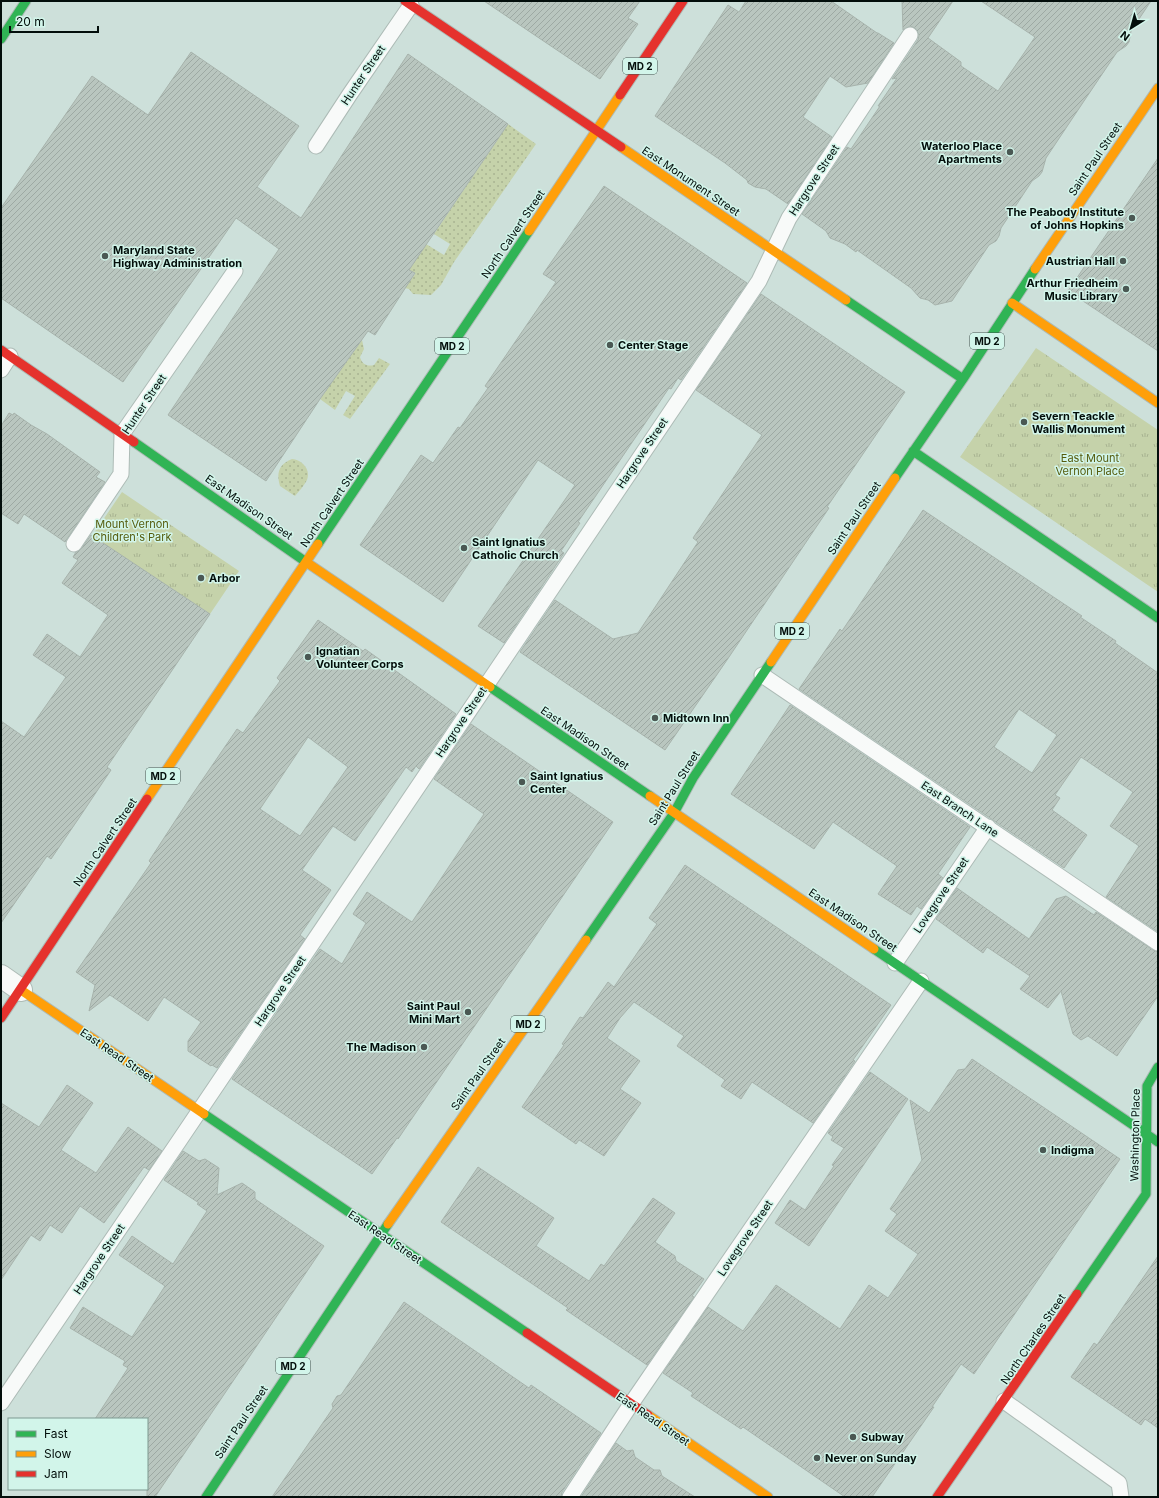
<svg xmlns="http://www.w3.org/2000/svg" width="1159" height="1498" font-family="Inter,sans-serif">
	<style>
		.park { fill: url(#park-tufts) }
		.garden { fill: url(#garden-dots) }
		.building { fill: url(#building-hatch); stroke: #a7b3ac; fill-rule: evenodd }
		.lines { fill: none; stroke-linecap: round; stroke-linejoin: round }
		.lane-casing { stroke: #adbbb6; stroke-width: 17 }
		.street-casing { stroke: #adbbb6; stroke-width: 24 }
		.fast-casing { stroke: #adbbb6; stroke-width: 11 }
		.slow-casing { stroke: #adbbb6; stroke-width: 11 }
		.jam-casing { stroke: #adbbb6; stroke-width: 11 }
		.lane { stroke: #f8faf9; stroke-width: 15 }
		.street { stroke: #f8faf9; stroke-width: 22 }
		.fast { stroke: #30b455; stroke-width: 9 }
		.slow { stroke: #ff9f0a; stroke-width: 9 }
		.jam { stroke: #e5322d; stroke-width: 9 }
		.poi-dot { fill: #4a5853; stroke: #d2f5ea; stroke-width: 1.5 }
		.labels { text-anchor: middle; stroke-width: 3; stroke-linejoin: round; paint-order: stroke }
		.shield { fill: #d2f5ea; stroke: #41534e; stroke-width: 1 }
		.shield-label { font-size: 10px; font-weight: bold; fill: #030e0b }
		.street-label { font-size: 11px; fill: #030e0b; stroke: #d2f5ea }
		.poi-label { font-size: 11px; font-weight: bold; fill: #030e0b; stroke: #d2f5ea; text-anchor: start }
		.park-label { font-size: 11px; fill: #565c0e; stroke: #d2f5ea }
	</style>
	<defs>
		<pattern id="park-tufts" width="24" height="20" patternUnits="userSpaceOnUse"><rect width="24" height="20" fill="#c5d2aa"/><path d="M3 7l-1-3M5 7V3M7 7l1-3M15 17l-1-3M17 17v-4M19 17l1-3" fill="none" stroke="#a8b391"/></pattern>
		<pattern id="garden-dots" width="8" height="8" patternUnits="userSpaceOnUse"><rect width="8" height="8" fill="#c5d2aa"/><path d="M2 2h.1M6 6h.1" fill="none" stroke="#a8b391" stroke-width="1.8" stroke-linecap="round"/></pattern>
		<pattern id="building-hatch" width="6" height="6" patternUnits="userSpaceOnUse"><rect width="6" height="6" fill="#b9c6bf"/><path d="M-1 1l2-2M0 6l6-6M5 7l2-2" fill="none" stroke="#9da9a3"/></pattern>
	</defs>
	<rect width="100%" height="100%" fill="#cde0da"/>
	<path class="park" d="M1036,348L1158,430V592L960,457Z
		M122,492L239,571L210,614L92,536Z"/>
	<path class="garden" d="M508,124L536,144L454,262L441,285L431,295L413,294L409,289L405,288L415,274L409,270L426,244L444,255L450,244L434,234Z
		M362,340L364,349L360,357C362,364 367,367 374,365L379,358L390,364L350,419L343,415L355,396L346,391L335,410L320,399Z
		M292,459C302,460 311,469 307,480C304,486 299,491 295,496L280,486C276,473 279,464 292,459Z"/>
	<path class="building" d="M484,1H640L628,18L638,24L600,79Z
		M746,1H831L877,33H878L894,43L868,83L846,87L830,76L803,117L832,137L788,204L766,189L755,187L748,183L747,180L725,163L655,116L728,5L739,12Z
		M902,1H953L928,38L961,62V66L998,91L1035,37L981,1H1151L1131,31L1129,42L1126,46L1117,52L1084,101L1046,158L1042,172L1039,176L1032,181L1009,216L1001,228L999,236L996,241L989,245L952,301L935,305L928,300L920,298L911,288L857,250L856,252L845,244L830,238L826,231L802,214L847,147L851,149L880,106H878L897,78L892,79L918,40L919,35L915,28L910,26L903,30Z
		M191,52L299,126L257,187L301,218L408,54L508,124L409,270L415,273L375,335L368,331L320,399L266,481L168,415L279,249L236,218L123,382L1,298V208L92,76L148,115Z
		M1158,158V351L1068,291Z
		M604,186L747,283L681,380L678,378L671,389L669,388L578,522L580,523L561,551L564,553L504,643L478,626L575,485L538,460L443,602L360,545L421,455L433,463L458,427L460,428L488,388L485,386L556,282L543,274Z
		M761,294L905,392L827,507L829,508L727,660L665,750L520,652L555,600L613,639L638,633L698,542L693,538L762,435L696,390Z
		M9,413L13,415L14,413L31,425L47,434L100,472L96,477L105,482L65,542L24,514L18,524L1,513V426Z
		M923,510L1082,616L1080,617L1116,641L1115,643L1158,673V932L1106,897L1139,846L1110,826L1133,792L1081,757L1055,795L1060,798L1052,810L1087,835L1064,868L799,689L840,629L842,631ZM1019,709L1057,735L1032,773L994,747Z
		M91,535L210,614L107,767L111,770L79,818L51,859L47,856L1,923V721L24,737L66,677L33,655L47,634L80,657L108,615L62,583L78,560L73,557L76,552L81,549Z
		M318,620L363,651L365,649L456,714L419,769L416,766L412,772L406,767L355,841L333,826L302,870L331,890L300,935L305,939L217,1068L212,1065L211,1066L188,1051V1041L201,1022L164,997L148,1021L110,995L89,1011L95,985L76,972L151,863L149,861L192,795L237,729L243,733L280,681L277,678ZM308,737L348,767L300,836L260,809Z
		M790,705L970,827L938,874L943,878L921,909L917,906L911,915L878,894L897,866L833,822L814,849L731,794Z
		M471,724L613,822L398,1139L397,1138L372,1174L232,1079L320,949L342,964L366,923L353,914L367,892L412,922L484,814L434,779Z
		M685,865L891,1005L853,1060L855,1061L813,1123L752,1082L741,1099L721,1086L725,1080L677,1046L684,1036L634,1002L620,1018L607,1038L640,1061L620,1089L641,1103L604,1156L579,1140L576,1144L522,1107L564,1045L562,1044L580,1017L583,1018L608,982L614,987L657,924L649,918Z
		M957,888L1029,939L1056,899L1066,896L1094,915L1096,912L1153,950L1158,952V996L1117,1056L1088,1036L1081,1040L1073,1034L1061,991L1048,1008L1020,989L1030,976L987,947L983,953L936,919Z
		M972,1059L1120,1159L974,1374L961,1364L932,1407H934L872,1497H845L743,1427L741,1429L691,1396L693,1393L663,1373L708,1307L743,1331L776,1285L840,1329L869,1285L888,1298L918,1254L885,1231L897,1214L890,1209L922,1160L910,1100L929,1113L958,1070L965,1069Z
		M870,1072L908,1099L809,1246L775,1223L790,1200L805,1210L834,1166L832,1165L844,1148L831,1140L833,1137L828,1133Z
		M67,1085L93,1103L61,1150L96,1173L128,1127L162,1151L149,1170L144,1167L104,1223L80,1206L62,1233L50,1225L40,1241L31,1235L1,1280V1103L39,1127Z
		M183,1151L199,1161L205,1159L219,1168L217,1195L242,1183L255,1192V1199L324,1246L155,1497H147V1419H95L128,1368L123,1365L125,1361L70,1328L83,1307L132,1337L165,1286L119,1255L132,1236L173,1264L207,1211L197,1204L199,1203L164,1180Z
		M478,1167L554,1218L536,1246L589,1281L601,1264L604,1266L653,1198L675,1213L655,1242L675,1256L676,1261L704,1279L692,1296L694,1297L647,1365L566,1310L568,1308L441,1222Z
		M1158,1256V1428L1145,1419L1141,1425L1071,1377L1094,1343L1097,1345Z
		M404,1302L529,1388L531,1385L601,1433L562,1492L561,1497H272L333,1408L332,1404L337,1396L341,1395Z
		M616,1443L627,1451L633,1450L635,1457L654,1470H660L662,1476L695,1497H581Z"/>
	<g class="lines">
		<g class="lane-casing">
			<path id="lane" d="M316,146L350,94L411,5
				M1,370L10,356
				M74,544L121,474L122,434L235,271
				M762,675L1158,943
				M895,963L988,827
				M1004,1401L1119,1483L1121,1497
				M1,1403L179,1141L759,281L789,218L910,35
				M570,1497L631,1404L921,981"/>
		</g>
		<g class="street-casing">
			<path id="street" d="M1,976L21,990"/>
		</g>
		<g class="fast-casing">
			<path id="fast" d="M1,39L26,1
				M846,300L963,379
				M134,442L306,562
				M913,451L1158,618
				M895,478L963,379L1035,269
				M318,544L529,231
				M490,687L650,796
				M586,940L674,813L693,778L771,662
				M874,949L1158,1142
				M204,1114L527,1333
				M1146,1194L1147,1086L1158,1067
				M1077,1294L1146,1194
				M206,1497L388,1224"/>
		</g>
		<g class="slow-casing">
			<path id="slow" d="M621,147L846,300
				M529,231L620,95
				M1035,269L1158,88
				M1012,303L1158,403
				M306,562L490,687
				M771,662L895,478
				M650,796L874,949
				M147,799L318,544
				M21,990L204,1114
				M388,1224L586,940
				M648,1415L768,1497"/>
		</g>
		<g class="jam-casing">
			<path id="jam" d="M405,1L621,147
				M620,95L683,1
				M1,350L134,442
				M1,1018L147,799
				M527,1333L648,1415
				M937,1497L1077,1294"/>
		</g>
		<use href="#lane" class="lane"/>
		<use href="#street" class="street"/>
		<use href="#fast" class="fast"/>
		<use href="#slow" class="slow"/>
		<use href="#jam" class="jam"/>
	</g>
	<g class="poi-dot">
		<circle cx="1010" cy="152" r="4"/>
		<circle cx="1132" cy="218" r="4"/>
		<circle cx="105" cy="256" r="4"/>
		<circle cx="1123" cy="261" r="4"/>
		<circle cx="1126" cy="289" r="4"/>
		<circle cx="610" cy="345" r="4"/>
		<circle cx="1024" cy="422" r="4"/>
		<circle cx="464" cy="548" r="4"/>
		<circle cx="201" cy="578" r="4"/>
		<circle cx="308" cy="657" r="4"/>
		<circle cx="655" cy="718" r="4"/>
		<circle cx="522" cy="782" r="4"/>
		<circle cx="468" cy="1012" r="4"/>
		<circle cx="424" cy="1047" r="4"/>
		<circle cx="1043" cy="1150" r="4"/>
		<circle cx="853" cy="1437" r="4"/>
		<circle cx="817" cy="1458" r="4"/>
	</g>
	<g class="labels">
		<g class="shield">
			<rect x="623" y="58" width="34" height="16" rx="3"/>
			<rect x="970" y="333" width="34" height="16" rx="3"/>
			<rect x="435" y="338" width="34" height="16" rx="3"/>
			<rect x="775" y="623" width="34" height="16" rx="3"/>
			<rect x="146" y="768" width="34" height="16" rx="3"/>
			<rect x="511" y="1016" width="34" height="16" rx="3"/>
			<rect x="276" y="1358" width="34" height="16" rx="3"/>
		</g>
		<g class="shield-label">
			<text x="640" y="70">MD 2</text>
			<text x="987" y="345">MD 2</text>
			<text x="452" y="350">MD 2</text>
			<text x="792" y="635">MD 2</text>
			<text x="163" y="780">MD 2</text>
			<text x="528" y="1028">MD 2</text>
			<text x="293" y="1370">MD 2</text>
		</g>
		<g class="street-label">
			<text transform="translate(363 75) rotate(-56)" y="4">Hunter Street</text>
			<text transform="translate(1095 159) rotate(-56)" y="4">Saint Paul Street</text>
			<text transform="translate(814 180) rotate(-57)" y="4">Hargrove Street</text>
			<text transform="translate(691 181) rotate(34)" y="4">East Monument Street</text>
			<text transform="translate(513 234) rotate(-56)" y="4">North Calvert Street</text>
			<text transform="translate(144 404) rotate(-56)" y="4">Hunter Street</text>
			<text transform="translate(642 453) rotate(-56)" y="4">Hargrove Street</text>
			<text transform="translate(332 503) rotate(-56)" y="4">North Calvert Street</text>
			<text transform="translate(249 507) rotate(35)" y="4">East Madison Street</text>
			<text transform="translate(854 518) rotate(-56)" y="4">Saint Paul Street</text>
			<text transform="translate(461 722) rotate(-56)" y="4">Hargrove Street</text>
			<text transform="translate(585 738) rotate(34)" y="4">East Madison Street</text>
			<text transform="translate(674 788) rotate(-58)" y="4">Saint Paul Street</text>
			<text transform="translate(960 809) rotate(34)" y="4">East Branch Lane</text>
			<text transform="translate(105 842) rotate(-56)" y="4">North Calvert Street</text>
			<text transform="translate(941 895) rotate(-56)" y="4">Lovegrove Street</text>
			<text transform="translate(853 920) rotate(34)" y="4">East Madison Street</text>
			<text transform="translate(280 991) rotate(-56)" y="4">Hargrove Street</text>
			<text transform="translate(117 1055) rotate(34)" y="4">East Read Street</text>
			<text transform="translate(478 1074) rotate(-55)" y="4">Saint Paul Street</text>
			<text transform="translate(1135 1135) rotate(-89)" y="4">Washington Place</text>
			<text transform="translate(385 1237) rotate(34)" y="4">East Read Street</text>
			<text transform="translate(745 1238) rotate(-56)" y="4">Lovegrove Street</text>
			<text transform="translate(99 1259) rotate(-56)" y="4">Hargrove Street</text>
			<text transform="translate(1033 1339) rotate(-56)" y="4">North Charles Street</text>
			<text transform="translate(653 1419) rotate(34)" y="4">East Read Street</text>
			<text transform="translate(241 1422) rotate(-56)" y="4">Saint Paul Street</text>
		</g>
		<g class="poi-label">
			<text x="1002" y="150" text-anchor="end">Waterloo Place<tspan x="1002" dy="13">Apartments</tspan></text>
			<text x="1124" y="216" text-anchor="end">The Peabody Institute<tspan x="1124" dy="13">of Johns Hopkins</tspan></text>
			<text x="113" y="254">Maryland State<tspan x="113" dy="13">Highway Administration</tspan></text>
			<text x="1115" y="265" text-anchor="end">Austrian Hall</text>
			<text x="1118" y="287" text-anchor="end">Arthur Friedheim<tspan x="1118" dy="13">Music Library</tspan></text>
			<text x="618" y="349">Center Stage</text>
			<text x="1032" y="420">Severn Teackle<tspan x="1032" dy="13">Wallis Monument</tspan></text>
			<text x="472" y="546">Saint Ignatius<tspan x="472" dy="13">Catholic Church</tspan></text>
			<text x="209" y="582">Arbor</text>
			<text x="316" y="655">Ignatian<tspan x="316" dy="13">Volunteer Corps</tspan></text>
			<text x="663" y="722">Midtown Inn</text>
			<text x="530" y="780">Saint Ignatius<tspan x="530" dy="13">Center</tspan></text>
			<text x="460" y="1010" text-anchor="end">Saint Paul<tspan x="460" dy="13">Mini Mart</tspan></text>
			<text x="416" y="1051" text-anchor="end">The Madison</text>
			<text x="1051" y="1154">Indigma</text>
			<text x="861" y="1441">Subway</text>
			<text x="825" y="1462">Never on Sunday</text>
		</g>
		<g class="park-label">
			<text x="1090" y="462">East Mount<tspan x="1090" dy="13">Vernon Place</tspan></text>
			<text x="132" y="528">Mount Vernon<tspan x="132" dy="13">Children's Park</tspan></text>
		</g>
	</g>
	<rect width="1159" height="1498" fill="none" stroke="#030e0b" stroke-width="4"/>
	<rect x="8" y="1418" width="140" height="72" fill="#d2f5ea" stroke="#7f9991"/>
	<rect x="16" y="1431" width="20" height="6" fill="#30b455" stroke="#7f9991"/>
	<text x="44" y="1438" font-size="12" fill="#030e0b">Fast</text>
	<rect x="16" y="1451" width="20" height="6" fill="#ff9f0a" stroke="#7f9991"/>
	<text x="44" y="1458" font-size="12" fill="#030e0b">Slow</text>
	<rect x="16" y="1471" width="20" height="6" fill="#e5322d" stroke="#7f9991"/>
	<text x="44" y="1478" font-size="12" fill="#030e0b">Jam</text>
	<g transform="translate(1131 28) rotate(217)" stroke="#d2f5ea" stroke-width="3" paint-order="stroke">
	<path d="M0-3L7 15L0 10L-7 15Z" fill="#030e0b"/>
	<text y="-6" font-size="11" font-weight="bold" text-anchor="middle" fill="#030e0b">N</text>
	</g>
	<path d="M10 26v6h88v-6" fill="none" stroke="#030e0b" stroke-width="2"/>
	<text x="16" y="26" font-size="12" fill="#030e0b" stroke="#d2f5ea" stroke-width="3" paint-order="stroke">20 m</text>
</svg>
